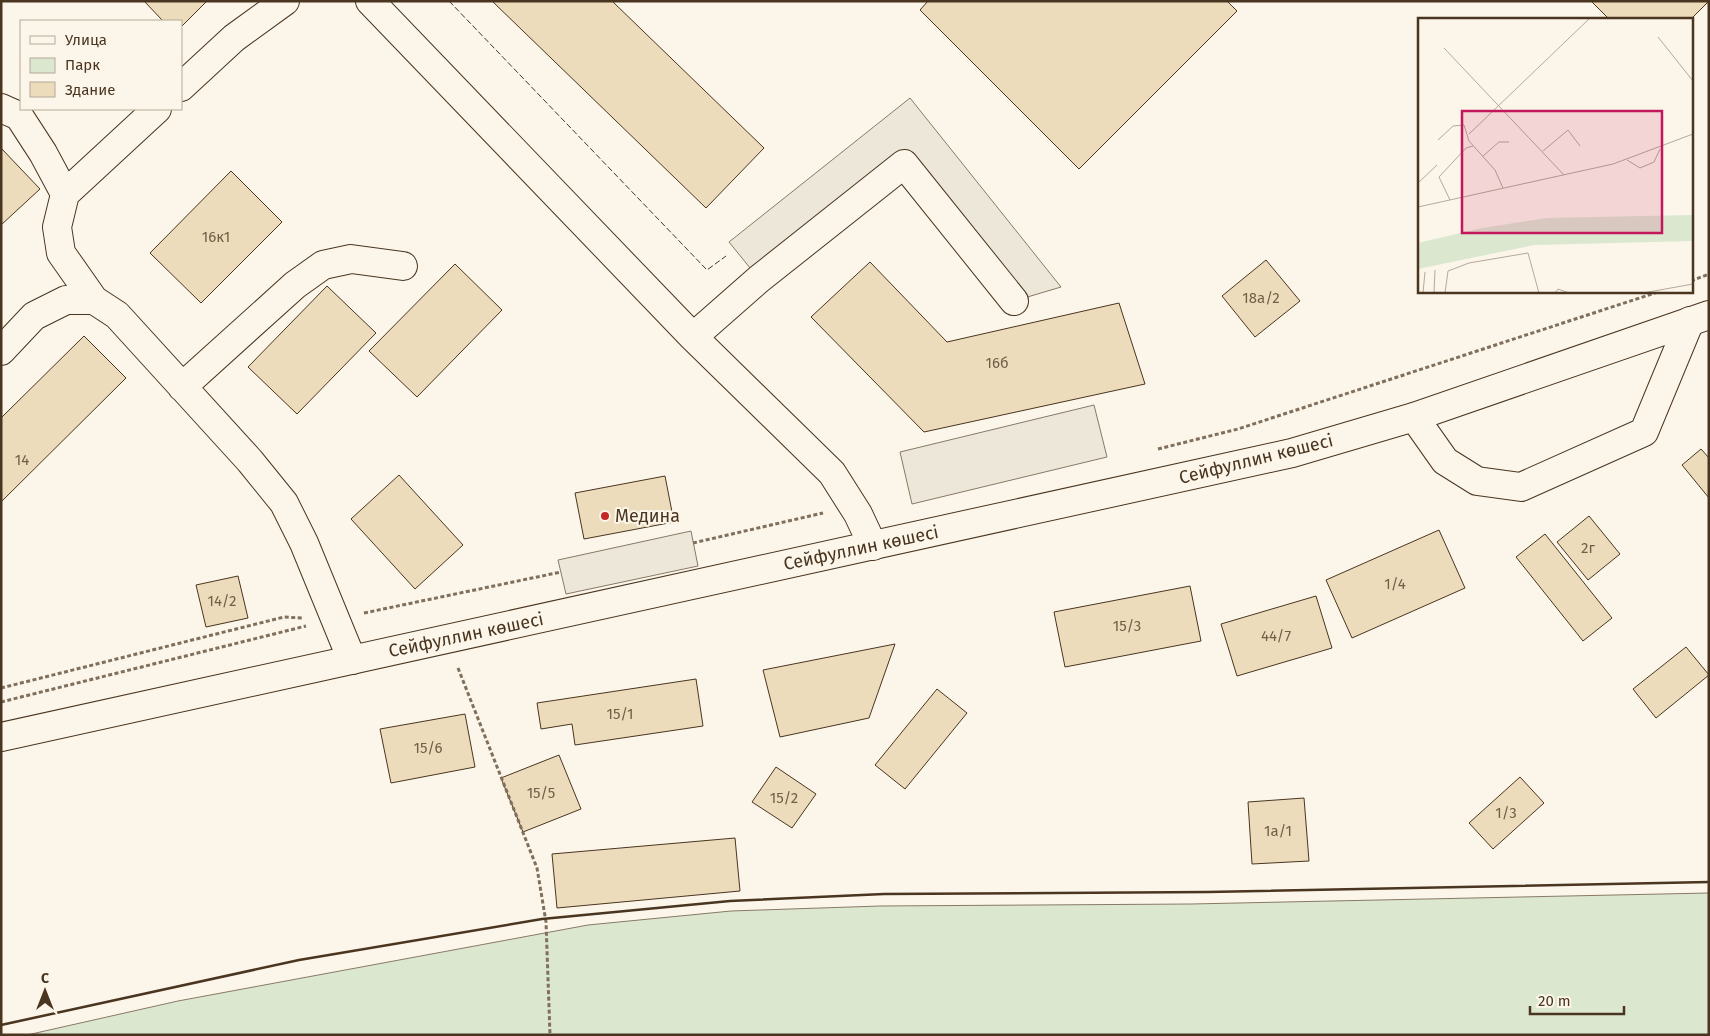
<svg xmlns="http://www.w3.org/2000/svg" width="1710" height="1036" font-family="'Fira Sans',sans-serif">
	<style>
		.green { fill: #dce7d0; stroke: #887966 }
		.parking { fill: #ede7d9; stroke: #887966 }
		.building { fill: #ecdcbc; stroke: #4a3520 }
		.lines { fill: none; stroke-linecap: round; stroke-linejoin: round }
		.minor-casing { stroke: #4a3520; stroke-width: 30 }
		.major-casing { stroke: #4a3520; stroke-width: 30 }
		.path { stroke: #7f6f5c; stroke-width: 3; stroke-dasharray: 4 2.5; stroke-linecap: butt }
		.minor { stroke: #fbf6e9; stroke-width: 28 }
		.major { stroke: #fbf6e9; stroke-width: 28 }
		.fence { stroke: #4a3520; stroke-width: 1; stroke-dasharray: 6 2.5; stroke-linecap: butt }
		.wall { stroke: #4a3520; stroke-width: 2.5 }
		.poi-dot { fill: #c62828; stroke: #fbf6e9; stroke-width: 2 }
		.labels { text-anchor: middle; stroke-width: 4; stroke-linejoin: round; paint-order: stroke }
		.number-label { font-size: 15px; fill: #725f47 }
		.street-label { font-size: 18px; fill: #4a3520; stroke: #fbf6e9 }
		.poi-label { font-size: 18px; fill: #4a3520; stroke: #fbf6e9; text-anchor: start }
		.inset-road { fill: none; stroke: #b4a999; stroke-width: 1 }
		.view { fill: #c2185b; fill-opacity: 0.15; stroke: #c2185b; stroke-width: 2.5 }
		.inset-edge { fill: none; stroke: #4a3520; stroke-width: 2.5 }
	</style>
	<rect width="100%" height="100%" fill="#fbf6e9"/>
	<path class="green" d="M1709,893V1035H27L178,1001L588,925L731,911L880,906L1191,904Z"/>
	<path class="parking" d="M910,98L1061,287L1014,301L904,164L759,279L729,242Z
		M1094,405L1107,457L912,504L900,452Z
		M691,531L698,566L566,594L558,560Z"/>
	<path class="building" d="M144,1H207L181,27V21H163Z
		M492,1H612L764,148L706,208Z
		M928,1H1227L1237,11L1079,169L920,10Z
		M1591,1H1709L1691,19H1609Z
		M1,148L40,189L1,225Z
		M231,171L282,222L201,303L150,253Z
		M1266,260L1300,301L1255,337L1222,296Z
		M870,262L947,342L1119,303L1145,384L924,432L811,317Z
		M455,264L502,310L417,397L369,351Z
		M327,286L376,333L297,414L248,367Z
		M84,336L126,378L1,502V418Z
		M1701,449L1709,458V498L1682,465Z
		M399,475L463,545L415,589L351,519Z
		M665,476L674,522L584,539L575,493Z
		M1589,516L1620,554L1588,580L1557,542Z
		M1439,530L1465,588L1352,638L1326,580Z
		M1545,534L1612,618L1583,641L1516,557Z
		M238,576L248,618L206,627L196,585Z
		M1190,586L1201,641L1065,667L1054,612Z
		M1316,596L1332,648L1237,676L1221,624Z
		M895,644L869,718L780,737L763,670Z
		M1686,647L1709,675L1656,718L1633,689Z
		M696,679L703,726L575,745L572,724L541,729L537,703Z
		M937,689L967,713L905,789L875,765Z
		M465,714L475,767L391,783L380,729Z
		M559,755L581,809L523,832L501,778Z
		M776,767L816,794L792,828L752,802Z
		M1520,777L1544,803L1493,849L1469,823Z
		M1304,798L1309,861L1252,864L1248,802Z
		M735,838L740,891L557,908L552,854Z"/>
	<g class="lines">
		<g class="minor-casing">
			<path id="minor" d="M370,1L693,337L832,473L858,514L873,546
				M181,87L234,38L285,1
				M1,108L19,116L43,153L65,194
				M157,109L65,194L57,227L61,253L94,300L117,315L250,461L284,503L304,543L352,660
				M693,337L759,279L904,164L1014,301
				M1,351L34,316L66,300H94
				M182,387L295,285L323,265L351,259L403,266
				M1414,417L1445,461L1477,481L1521,487L1644,432L1690,321"/>
		</g>
		<g class="major-casing">
			<path id="major" d="M1,737L1292,453L1414,417L1709,315"/>
		</g>
		<path class="path" d="M1691,281L1709,274
			M1158,449L1238,429L1661,291
			M693,543L823,513
			M364,613L561,572
			M458,668L537,868L546,922L550,1035
			M1,688L284,617L302,618
			M1,702L306,626"/>
		<use href="#minor" class="minor"/>
		<use href="#major" class="major"/>
		<path class="fence" d="M449,1L707,270L726,256"/>
		<path class="wall" d="M1,1025L299,960L542,919L730,901L884,894L1208,892L1709,882"/>
	</g>
	<circle class="poi-dot" cx="605" cy="516" r="5"/>
	<g class="labels">
		<g class="number-label">
			<text x="216" y="242">16к1</text>
			<text x="1261" y="303">18а/2</text>
			<text x="997" y="368">16б</text>
			<text x="22" y="465">14</text>
			<text x="1588" y="553">2г</text>
			<text x="1395" y="589">1/4</text>
			<text x="222" y="606">14/2</text>
			<text x="1127" y="631">15/3</text>
			<text x="1276" y="641">44/7</text>
			<text x="620" y="719">15/1</text>
			<text x="428" y="753">15/6</text>
			<text x="541" y="798">15/5</text>
			<text x="784" y="803">15/2</text>
			<text x="1506" y="818">1/3</text>
			<text x="1278" y="836">1а/1</text>
		</g>
		<g class="street-label">
			<text transform="translate(1256 459) rotate(-14)" y="6">Сейфуллин көшесі</text>
			<text transform="translate(861 548) rotate(-12)" y="6">Сейфуллин көшесі</text>
			<text transform="translate(466 635) rotate(-12)" y="6">Сейфуллин көшесі</text>
		</g>
		<g class="poi-label">
			<text x="615" y="522">Медина</text>
		</g>
	</g>
	<g transform="translate(1418 18)">
		<rect width="275" height="275" fill="#fbf6e9"/>
		<path d="M275,197V223L116,227L0,251V225L64,210L129,200Z" fill="#dce7d0"/>
		<path class="inset-road" d="M240,19L275,63M26,30L146,157M51,116L172,0M20,122L35,108L46,107L51,123L77,152L85,170M125,133L150,112L162,128M65,138L81,124H91M209,142L222,150L236,144L242,131M0,165L19,147M32,182L21,159L48,130L55,128M0,189L195,146L275,116M5,275L7,254M16,275L17,252M27,275L30,253L51,245L110,235L121,275M137,275L140,271L151,275M225,275L275,266"/>
		<path class="view" d="M44,93H244V215H44Z"/>
		<rect width="275" height="275" class="inset-edge"/>
	</g>
	<rect width="1710" height="1036" fill="none" stroke="#4a3520" stroke-width="5"/>
	<rect x="20" y="20" width="162" height="90" fill="#fbf6e9" stroke="#b4a999"/>
	<rect x="30" y="36" width="25" height="8" fill="#fbf6e9" stroke="#b4a999"/>
	<text x="65" y="45" font-size="15" fill="#4a3520">Улица</text>
	<rect x="30" y="58" width="25" height="15" fill="#dce7d0" stroke="#b4a999"/>
	<text x="65" y="70" font-size="15" fill="#4a3520">Парк</text>
	<rect x="30" y="82" width="25" height="15" fill="#ecdcbc" stroke="#b4a999"/>
	<text x="65" y="95" font-size="15" fill="#4a3520">Здание</text>
	<g transform="translate(45 991)" stroke="#fbf6e9" stroke-width="4" paint-order="stroke">
	<path d="M0-4L9 19L0 12L-9 19Z" fill="#4a3520"/>
	<text y="-8" font-size="14" font-weight="bold" text-anchor="middle" fill="#4a3520">С</text>
	</g>
	<path d="M1530 1006v8h94v-8" fill="none" stroke="#4a3520" stroke-width="2.5"/>
	<text x="1538" y="1006" font-size="15" fill="#4a3520" stroke="#fbf6e9" stroke-width="4" paint-order="stroke">20 m</text>
</svg>
